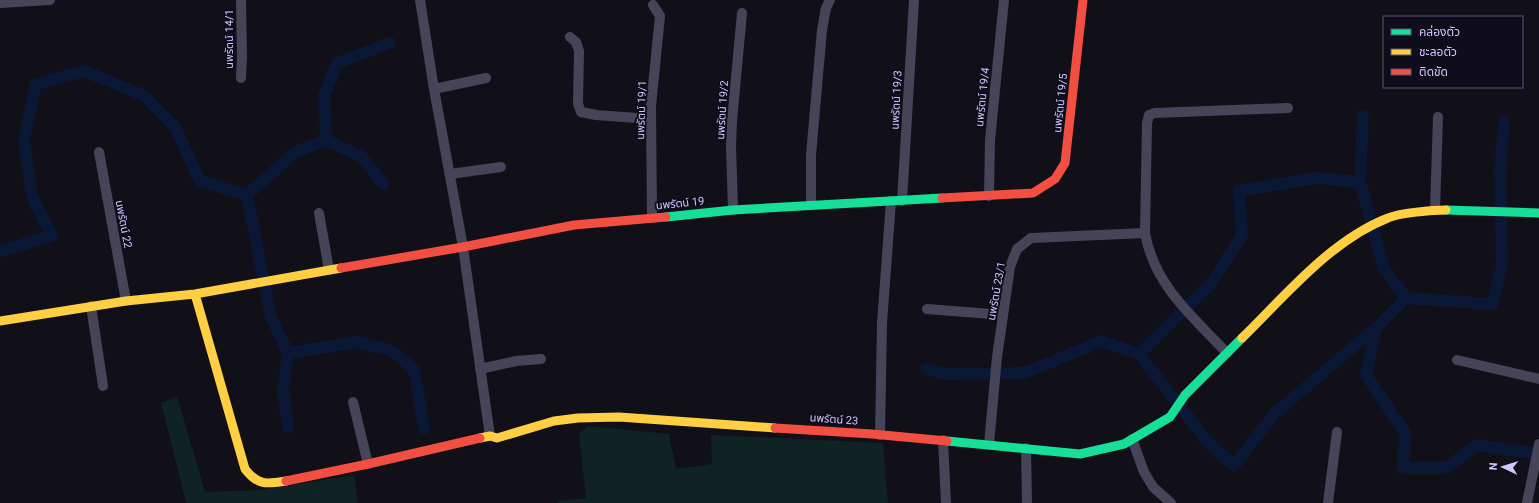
<svg xmlns="http://www.w3.org/2000/svg" width="1539" height="503" font-family="Roboto,'Noto Sans Thai',sans-serif">
	<style>
		.green { fill: #0f2324 }
		.lines { fill: none; stroke-linecap: round; stroke-linejoin: round }
		.canal { stroke: #0a1735; stroke-width: 12 }
		.street { stroke: #464459; stroke-width: 10 }
		.fast { stroke: #16e098; stroke-width: 9 }
		.slow { stroke: #ffcf43; stroke-width: 9 }
		.jam { stroke: #f24e42; stroke-width: 9 }
		.labels { text-anchor: middle; stroke-width: 4; stroke-linejoin: round; paint-order: stroke }
		.street-label { font-size: 11px; fill: #d1c8fe; stroke: #0f0c1c }
	</style>
	<rect width="100%" height="100%" fill="#111018"/>
	<path class="green" d="M177,396L205,492L263,490L354,475L358,503H186L161,403Z
		M588,426L669,434L676,469L712,464L711,435L883,443L888,503H558V501L586,498L579,434Z"/>
	<g class="lines">
		<path class="canal" d="M1504,121L1500,172L1502,266L1492,304L1406,298L1376,328L1366,375L1405,433L1403,468H1446L1477,445L1539,454
			M326,140L324,96L337,63L390,43
			M1360,182L1384,269L1406,298
			M247,195L271,317L288,353L358,342L392,351L414,369L424,428
			M0,251L52,236L32,197L24,139L36,84L84,71L143,95L175,127L200,181L247,195L294,153L326,140L362,157L383,184
			M288,353L283,389L288,427
			M1139,354L1210,285L1242,235L1239,191L1317,178L1360,182L1363,116
			M926,369L946,374L1025,373L1101,341L1139,354L1207,441L1234,466L1274,414L1376,328"/>
		<path class="street" d="M241,0L242,57L241,78
			M420,0L434,89L463,247L490,436
			M0,3L50,0
			M570,37L576,42L579,51L578,104L581,112L596,115L651,119
			M434,89L486,78
			M99,152L126,301
			M450,174L501,167
			M989,196L990,140L1004,0
			M902,201L914,0
			M811,205V155L822,30L826,8L830,0
			M733,210L731,146L732,121L742,13
			M1435,210L1438,117
			M319,213L329,270
			M652,218L651,106L660,16L653,5
			M91,306L103,386
			M927,309L1003,315
			M1227,353C1192,316 1154,285 1145,233L1147,123L1149,115L1155,113L1288,108
			M1457,360L1539,379
			M480,369L516,361L541,359
			M353,402L368,464
			M880,435L882,323L891,201
			M1132,439L1144,472L1153,487L1171,503
			M943,440L946,503
			M989,444L997,357L1010,267L1017,249L1031,238L1145,233
			M1026,448L1027,503
			M1328,503L1337,432
			M1527,503L1539,444"/>
		<path class="fast" d="M1446,210L1539,213
			M666,217L733,210L942,198
			M947,441L1080,454L1124,444L1170,417L1185,395L1242,338"/>
		<path class="slow" d="M195,294L245,469C258,486 267,484 286,481
			M0,321L126,301L195,294L341,268
			M1242,338C1285,296 1331,240 1388,218C1399,213 1433,210 1446,210
			M480,438L490,436L497,438L554,421L578,418L619,417L775,428"/>
		<path class="jam" d="M942,198L1033,193L1055,179L1065,163L1083,0
			M341,268L463,247L574,225L666,217
			M775,428L872,434L947,441
			M286,481L368,464L480,438"/>
	</g>
	<g class="labels">
		<g class="street-label">
			<text transform="translate(229 39) rotate(-90)" y="4">นพรัตน์ 14/1</text>
			<text transform="translate(982 97) rotate(-84)" y="4">นพรัตน์ 19/4</text>
			<text transform="translate(896 100) rotate(-87)" y="4">นพรัตน์ 19/3</text>
			<text transform="translate(1060 103) rotate(-84)" y="4">นพรัตน์ 19/5</text>
			<text transform="translate(641 110) rotate(-88)" y="4">นพรัตน์ 19/1</text>
			<text transform="translate(722 110) rotate(-86)" y="4">นพรัตน์ 19/2</text>
			<text transform="translate(680 203) rotate(-6)" y="4">นพรัตน์ 19</text>
			<text transform="translate(124 224) rotate(79)" y="4">นพรัตน์ 22</text>
			<text transform="translate(996 291) rotate(-80)" y="4">นพรัตน์ 23/1</text>
			<text transform="translate(834 419) rotate(4)" y="4">นพรัตน์ 23</text>
		</g>
	</g>
	<rect x="1383" y="16" width="140" height="72" fill="#0f0c1c" stroke="#5d5776"/>
	<rect x="1391" y="29" width="20" height="6" fill="#16e098" stroke="#5d5776"/>
	<text x="1419" y="36" font-size="12" fill="#d1c8fe">คล่องตัว</text>
	<rect x="1391" y="49" width="20" height="6" fill="#ffcf43" stroke="#5d5776"/>
	<text x="1419" y="56" font-size="12" fill="#d1c8fe">ชะลอตัว</text>
	<rect x="1391" y="69" width="20" height="6" fill="#f24e42" stroke="#5d5776"/>
	<text x="1419" y="76" font-size="12" fill="#d1c8fe">ติดขัด</text>
	<g transform="translate(1503 467) rotate(274)" stroke="#0f0c1c" stroke-width="3" paint-order="stroke">
	<path d="M0-3L7 15L0 10L-7 15Z" fill="#d1c8fe"/>
	<text y="-6" font-size="11" font-weight="bold" text-anchor="middle" fill="#d1c8fe">N</text>
	</g>
</svg>
